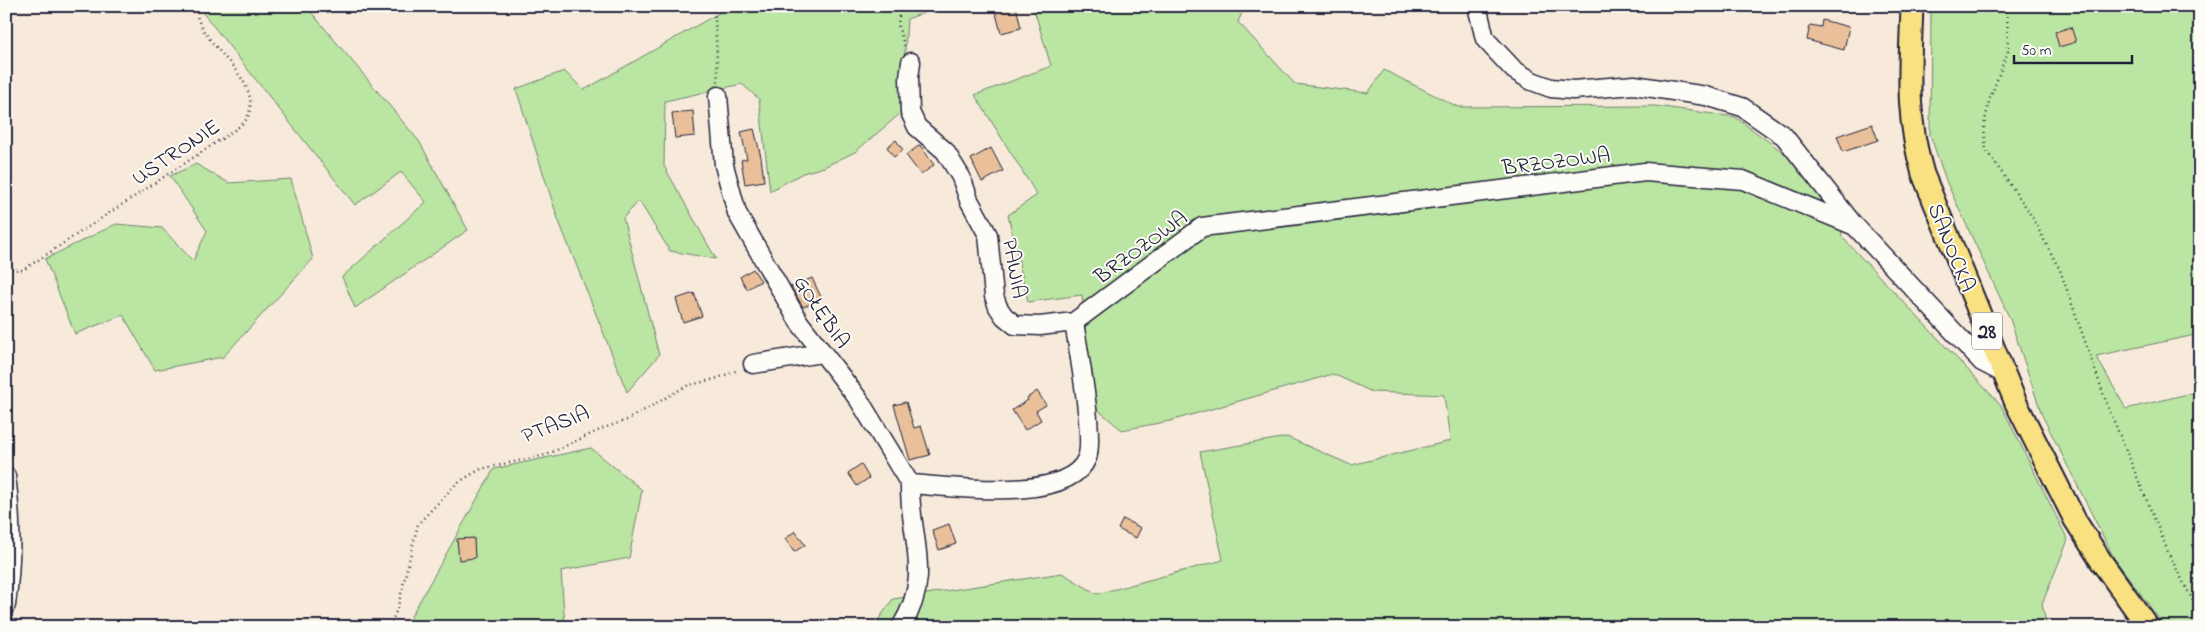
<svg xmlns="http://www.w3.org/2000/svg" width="2206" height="633" font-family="'Indie Flower',sans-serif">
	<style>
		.green { fill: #bbe5a2; stroke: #6e846e }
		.building { fill: #e9c099; stroke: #22223b }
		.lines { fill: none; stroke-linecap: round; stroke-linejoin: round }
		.minor-casing { stroke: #22223b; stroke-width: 21 }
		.major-casing { stroke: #22223b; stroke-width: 25 }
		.path { stroke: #22223b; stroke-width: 2.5; stroke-dasharray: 1 4; stroke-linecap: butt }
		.minor { stroke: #fdfcf7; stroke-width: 18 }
		.major { stroke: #f9e181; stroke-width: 21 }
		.labels { text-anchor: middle; stroke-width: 4; stroke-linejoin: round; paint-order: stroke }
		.shield { fill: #fdfcf7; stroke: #646373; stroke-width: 1 }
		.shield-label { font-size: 21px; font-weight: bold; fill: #22223b }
		.street-label { font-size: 22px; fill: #22223b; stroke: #fdfcf7 }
	</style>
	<rect width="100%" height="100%" fill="#f7eadb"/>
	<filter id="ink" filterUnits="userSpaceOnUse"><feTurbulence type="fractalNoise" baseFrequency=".02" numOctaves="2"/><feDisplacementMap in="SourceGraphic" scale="10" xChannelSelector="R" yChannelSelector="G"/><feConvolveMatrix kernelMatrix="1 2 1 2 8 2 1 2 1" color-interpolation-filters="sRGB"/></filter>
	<g filter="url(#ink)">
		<path class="green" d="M211,6H306L419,141L468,230L355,308L342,277L426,202L401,172L355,205L203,13Z
			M731,6H943L907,19L901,113L855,152L824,167L803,173L770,191L759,99L742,84L665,101L664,166L716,259L670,251L639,201L623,218L659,355L627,392L558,219L516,89L564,71L584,90Z
			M1033,6H1245L1238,22L1295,84L1368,93L1384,70L1458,107L1656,106L1735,117L1802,166L1840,214L1842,237L2001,405L2068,540L2042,604L2047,627H873L893,599L1062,573L1097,594L1223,560L1200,452L1287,437L1351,465L1450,441L1444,395L1372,392L1333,374L1170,421L1122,430L1092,405L1082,295L1028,302L1008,215L1037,195L975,95L1051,66Z
			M1931,6H2200V334L2096,356L2126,409L2200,391V627H2165L2114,558L2042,415L2010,319L1947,183L1930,135Z
			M196,164L229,183L291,179L313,259L223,357L155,370L123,315L75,334L45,259L116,224L162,228L193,261L207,231L170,176Z
			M591,448L642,490L629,558L561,571L565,627H405L494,469Z"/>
		<path class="building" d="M994,6H1016L1021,28L1001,33Z
			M1822,20L1849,27L1844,50L1807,40L1810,25L1821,27Z
			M2071,27L2076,42L2059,47L2055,32Z
			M693,111L695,136L675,138L672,113Z
			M1872,124L1878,140L1843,152L1837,136Z
			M754,129L761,157L764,181L745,184L741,160L747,159L741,132Z
			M896,140L903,150L894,157L887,147Z
			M920,145L934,165L921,175L906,155Z
			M991,148L1003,171L982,182L971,159Z
			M753,269L761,281L747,289L740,277Z
			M812,278L822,299L803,307L791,287Z
			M694,293L702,316L683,322L676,299Z
			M1037,391L1046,405L1036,411L1041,420L1025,430L1012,410L1028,400L1027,398Z
			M906,402L914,428L921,426L930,455L910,460L894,405Z
			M861,464L869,478L857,486L848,473Z
			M1123,519L1141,528L1136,538L1118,529Z
			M949,524L956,544L939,550L932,530Z
			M795,531L805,545L794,552L785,539Z
			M474,538L475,558L459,560L457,539Z"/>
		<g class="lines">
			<g class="minor-casing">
				<path id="minor" d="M1477,6L1485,39L1514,70L1532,81L1551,88L1573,90L1634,85L1706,96L1742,107L1784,136L1853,224
					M911,62L909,78L910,112L917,127L945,151L961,177L969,200L988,235L994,296L998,307L1004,316L1015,325L1040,326L1074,322L1202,227L1645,172L1743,180L1855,226L1982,362L2005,374
					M718,96L724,165L737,213L799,322L859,400L910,484C909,538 934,574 901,627
					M753,364L822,353
					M6,476C12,520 12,561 6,605
					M910,484C948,486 1068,505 1087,458C1095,437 1078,349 1074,322"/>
			</g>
			<g class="major-casing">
				<path id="major" d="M1912,6C1910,68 1905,114 1923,174L2016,403L2075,520L2101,561L2148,627"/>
			</g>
			<path class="path" d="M712,6L715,17L718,82
				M900,6L898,25L905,48
				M2007,6L2008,51L1989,101L1984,126L1986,150L2028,210L2060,270L2108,407L2169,554L2200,615
				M6,269L23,270L226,136C232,131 244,125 247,118C267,78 194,44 196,6
				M390,627L398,606L418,524L457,483L481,469L546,455L604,428L627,420L686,386L715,379L738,370"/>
			<use href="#minor" class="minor"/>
			<use href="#major" class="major"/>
		</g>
	</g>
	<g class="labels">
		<rect class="shield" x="1972" y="312.5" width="30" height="37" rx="4"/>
		<g class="shield-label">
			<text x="1987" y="338">28</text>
		</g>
		<g class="street-label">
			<text transform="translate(175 151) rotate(-34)" y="8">USTRONIE</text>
			<text transform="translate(1556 160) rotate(-7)" y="8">BRZOZOWA</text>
			<text transform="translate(1140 246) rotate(-36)" y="8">BRZOZOWA</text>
			<text transform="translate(1953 247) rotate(68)" y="8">SANOCKA</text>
			<text transform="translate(1016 268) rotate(80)" y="8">PAWIA</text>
			<text transform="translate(823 311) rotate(56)" y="8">GOŁĘBIA</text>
			<text transform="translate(555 423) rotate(-21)" y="8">PTASIA</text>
		</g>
	</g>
	<rect width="2206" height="633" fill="none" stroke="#fdfcf7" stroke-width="25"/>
	<rect x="12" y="12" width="2181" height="608" fill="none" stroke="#22223b" stroke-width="2" filter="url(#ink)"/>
	<path d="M2014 55v8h118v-8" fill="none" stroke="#22223b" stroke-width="2.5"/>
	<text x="2021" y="55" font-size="15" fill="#22223b" stroke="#fdfcf7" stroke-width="4" paint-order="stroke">50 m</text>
</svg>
